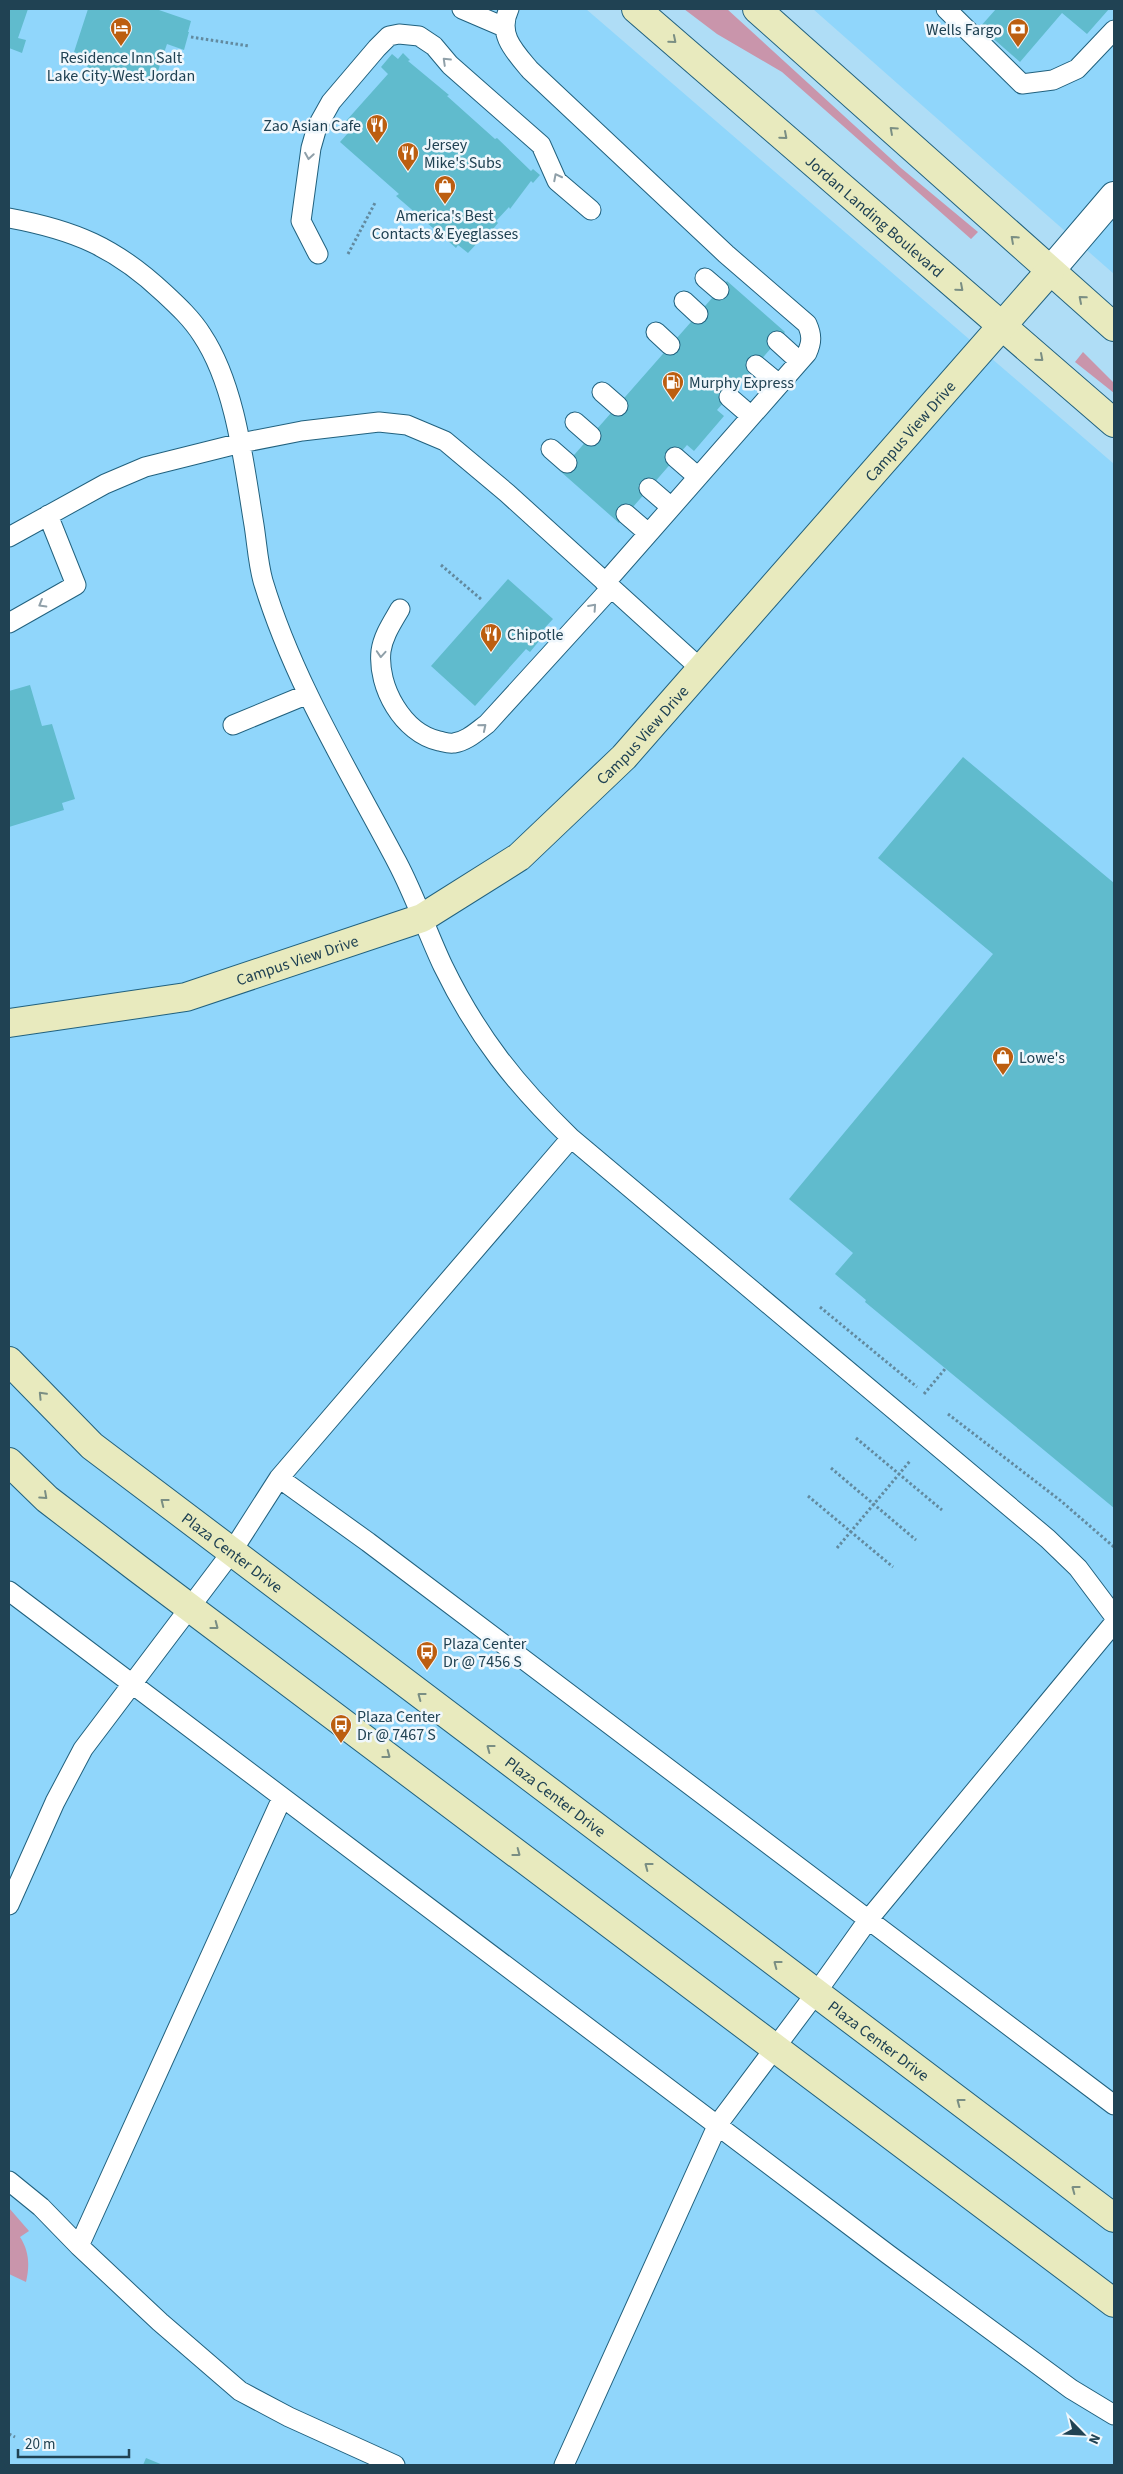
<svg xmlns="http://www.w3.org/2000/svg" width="1123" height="2474" font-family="'Source Sans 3',sans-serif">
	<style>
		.built { fill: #90d6fb }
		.green { fill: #c995ab }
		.building { fill: #60bbcd }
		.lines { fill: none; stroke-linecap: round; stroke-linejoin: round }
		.lane-casing { stroke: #21617e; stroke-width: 21 }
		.street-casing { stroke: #21617e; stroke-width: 30 }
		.secondary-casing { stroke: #21617e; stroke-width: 30 }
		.path { stroke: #628a9f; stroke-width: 3; stroke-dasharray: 2.5 2.5; stroke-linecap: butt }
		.lane { stroke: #fff; stroke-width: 19 }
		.street { stroke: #fff; stroke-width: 28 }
		.secondary { stroke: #e8eabe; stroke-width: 28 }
		.oneway { stroke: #7a8e83 }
		.oneway2 { stroke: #90a0a9 }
		.labels { text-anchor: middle; stroke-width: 5; stroke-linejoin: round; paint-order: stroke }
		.poi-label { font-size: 16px; fill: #204253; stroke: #f0f7fc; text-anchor: start }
		.street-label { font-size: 16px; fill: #204253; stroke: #f0f7fc }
	</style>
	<rect width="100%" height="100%" fill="#afddf6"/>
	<path class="built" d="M9,9H586L1114,464V2465H9Z
		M813,9H1114V274L992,167Z"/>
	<path class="green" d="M684,9H727L901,168L978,232L971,239L782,72L717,34Z
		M1083,352L1114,383V393L1075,362Z
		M9,2208L29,2231L20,2237C29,2251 30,2265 26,2282L9,2274Z"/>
	<path class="building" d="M9,9H28L18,38L26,40L22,53L9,48Z
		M88,9H156L191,21L188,32H189L184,50L167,44L155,80L127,70L124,80L87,67L91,58L74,52Z
		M996,9H1109L1087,34L1062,13L1020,62L980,27Z
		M403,53L410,60L408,61L449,95L447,96L495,139L497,138L531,171L533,169L540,175L533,183L531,181L510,209L509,207L496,221L498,223L493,229L491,228L468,253L458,245L456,248L396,196L399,194L340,142L348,133L340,125L346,121L388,74L381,67L392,54L398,59Z
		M727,281L785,332L717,410L724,416L694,451L687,445L619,523L560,471Z
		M508,579L553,619L541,632L544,635L530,652L526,649L475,706L431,666Z
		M30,685L42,726L52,724L75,799L62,803L64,810L9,827V691Z
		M963,757L1114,883V1508L865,1302L866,1300L835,1274L853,1253L789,1199L993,954L878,858Z
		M146,2458L163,2465H143Z"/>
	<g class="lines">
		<g class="lane-casing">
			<path id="lane" d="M462,9L504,27
				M509,9C497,34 514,51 530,70L726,254L807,324C812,335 812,342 807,353L605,583
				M946,9L1022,84L1053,80L1077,69L1114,30
				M9,218C74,230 115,247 164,293C178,306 192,319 202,335C236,386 244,465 254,525C257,544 258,563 263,581C293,681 349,771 397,862C415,896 427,932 443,966C477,1036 516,1085 571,1138L1048,1539L1078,1568L1114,1616
				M318,254L301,221L311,148L317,127L331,102L377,48L389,36L399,34L419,36L434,46L450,65L541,145L557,181L591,210
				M705,278L719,290
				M684,301L698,314
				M656,332L670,345
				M777,341L799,361
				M756,365L779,384
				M602,392L618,406
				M729,397L751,416
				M575,422L591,436
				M551,449L567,463
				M675,457L698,477
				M649,488L671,507
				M626,514L648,533
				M9,537L105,484L145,467L241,443L302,431L379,422L407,425L445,441L507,493L701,669
				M400,609C392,623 383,636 381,651C377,687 403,733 439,741C444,742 449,744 454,743C467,741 476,732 487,724L611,588
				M9,623L76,585L48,515
				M233,725L308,694
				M279,1478L368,1542L1114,2105
				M9,1591L889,2255L1071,2389L1114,2415
				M9,1905L55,1802L83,1749L231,1553L279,1478L571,1138
				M9,2181L41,2207L79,2246L160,2322L240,2391L289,2417L395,2465
				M79,2246L282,1798
				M564,2465L718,2124L816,1993L868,1920L1114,1623"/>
		</g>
		<g class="street-casing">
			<path id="street" d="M1050,271L1114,196"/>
		</g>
		<g class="secondary-casing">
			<g id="secondary">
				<path id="s1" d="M636,9L1114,423"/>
				<path d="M757,9L1114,327"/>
				<path id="s2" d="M9,1023L186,997L422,918L519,857L624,757L1050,271"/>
				<path id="s3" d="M9,1361L92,1446L1114,2218"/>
				<path d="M9,1462L47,1499L137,1568L1114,2303"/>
			</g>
		</g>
		<path class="path" d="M191,37L249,46
			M348,254L376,201
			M441,565L482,600
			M820,1307L917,1387
			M924,1394L945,1369
			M948,1414L1061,1501L1114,1547
			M856,1438L942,1510
			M831,1468L916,1540
			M808,1496L893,1567
			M837,1548L910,1461
			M9,2434L15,2437"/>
		<use href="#lane" class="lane"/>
		<use href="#street" class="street"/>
		<use href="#secondary" class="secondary"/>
	</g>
	<defs><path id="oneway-chevron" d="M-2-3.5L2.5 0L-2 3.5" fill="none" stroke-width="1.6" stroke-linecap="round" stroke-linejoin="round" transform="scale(1.25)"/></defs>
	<g class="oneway">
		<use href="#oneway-chevron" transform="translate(673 40) rotate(40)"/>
		<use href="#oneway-chevron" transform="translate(893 130) rotate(-138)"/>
		<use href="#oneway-chevron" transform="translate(784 136) rotate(41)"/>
		<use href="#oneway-chevron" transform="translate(1014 239) rotate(-138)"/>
		<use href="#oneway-chevron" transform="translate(960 288) rotate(41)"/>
		<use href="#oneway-chevron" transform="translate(1082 299) rotate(-139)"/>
		<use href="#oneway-chevron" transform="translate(1040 358) rotate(41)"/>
		<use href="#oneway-chevron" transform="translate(42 1395) rotate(-134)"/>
		<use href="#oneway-chevron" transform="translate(44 1496) rotate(42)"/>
		<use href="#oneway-chevron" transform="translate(164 1502) rotate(-142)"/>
		<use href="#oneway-chevron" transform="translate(215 1626) rotate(37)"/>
		<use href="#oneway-chevron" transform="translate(421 1696) rotate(-143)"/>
		<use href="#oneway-chevron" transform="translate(490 1748) rotate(-143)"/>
		<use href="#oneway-chevron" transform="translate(387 1755) rotate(37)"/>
		<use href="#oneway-chevron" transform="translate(517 1853) rotate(37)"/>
		<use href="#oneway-chevron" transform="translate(648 1866) rotate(-143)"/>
		<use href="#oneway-chevron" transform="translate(777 1964) rotate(-143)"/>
		<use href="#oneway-chevron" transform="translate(960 2102) rotate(-143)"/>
		<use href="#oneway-chevron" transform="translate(1075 2189) rotate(-143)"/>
	</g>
	<g class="oneway2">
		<use href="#oneway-chevron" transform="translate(446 61) rotate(-136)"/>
		<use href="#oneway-chevron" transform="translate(309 156) rotate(99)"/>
		<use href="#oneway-chevron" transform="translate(557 177) rotate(-117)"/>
		<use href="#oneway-chevron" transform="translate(42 604) rotate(150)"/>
		<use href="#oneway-chevron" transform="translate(593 607) rotate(-48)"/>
		<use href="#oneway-chevron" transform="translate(381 654) rotate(94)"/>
		<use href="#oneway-chevron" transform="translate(483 727) rotate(-40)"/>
	</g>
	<defs>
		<g id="hotel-pin" transform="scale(1.125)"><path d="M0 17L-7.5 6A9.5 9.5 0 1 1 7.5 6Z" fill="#bc5e10" stroke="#f0f7fc"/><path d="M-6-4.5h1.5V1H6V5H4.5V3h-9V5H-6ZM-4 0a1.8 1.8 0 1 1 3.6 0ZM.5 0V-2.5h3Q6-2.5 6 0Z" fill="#fff"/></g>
		<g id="bank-pin" transform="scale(1.125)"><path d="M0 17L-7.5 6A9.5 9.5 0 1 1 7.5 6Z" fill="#bc5e10" stroke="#f0f7fc"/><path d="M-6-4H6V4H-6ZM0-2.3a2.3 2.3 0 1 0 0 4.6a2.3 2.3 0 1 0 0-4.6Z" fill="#fff"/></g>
		<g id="restaurant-pin" transform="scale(1.125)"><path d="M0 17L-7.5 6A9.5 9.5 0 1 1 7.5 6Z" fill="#bc5e10" stroke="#f0f7fc"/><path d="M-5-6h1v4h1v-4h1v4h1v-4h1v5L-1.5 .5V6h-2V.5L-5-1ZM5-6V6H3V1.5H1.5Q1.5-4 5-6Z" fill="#fff"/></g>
		<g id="shop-pin" transform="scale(1.125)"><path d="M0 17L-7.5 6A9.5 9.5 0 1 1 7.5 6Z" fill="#bc5e10" stroke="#f0f7fc"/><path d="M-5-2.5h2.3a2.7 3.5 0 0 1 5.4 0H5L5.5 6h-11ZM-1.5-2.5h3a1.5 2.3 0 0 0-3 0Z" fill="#fff"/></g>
		<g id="fuel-pin" transform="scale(1.125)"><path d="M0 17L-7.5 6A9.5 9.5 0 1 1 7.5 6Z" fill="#bc5e10" stroke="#f0f7fc"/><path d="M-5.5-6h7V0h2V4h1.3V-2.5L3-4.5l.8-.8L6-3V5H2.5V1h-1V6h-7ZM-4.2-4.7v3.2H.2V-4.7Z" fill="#fff"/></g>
		<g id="bus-pin" transform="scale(1.125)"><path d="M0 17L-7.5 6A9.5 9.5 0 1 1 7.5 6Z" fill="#bc5e10" stroke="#f0f7fc"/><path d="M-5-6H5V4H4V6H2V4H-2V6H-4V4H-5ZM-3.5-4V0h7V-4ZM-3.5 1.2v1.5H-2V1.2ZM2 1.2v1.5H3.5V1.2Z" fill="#fff"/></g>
	</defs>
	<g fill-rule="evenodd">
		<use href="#hotel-pin" x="121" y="28"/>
		<use href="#bank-pin" x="1018" y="29"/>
		<use href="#restaurant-pin" x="377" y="125"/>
		<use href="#restaurant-pin" x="408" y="153"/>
		<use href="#shop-pin" x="445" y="186"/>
		<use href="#fuel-pin" x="673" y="382"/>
		<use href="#restaurant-pin" x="491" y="634"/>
		<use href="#shop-pin" x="1003" y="1057"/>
		<use href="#bus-pin" x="427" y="1652"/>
		<use href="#bus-pin" x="341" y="1725"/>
	</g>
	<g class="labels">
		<g class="poi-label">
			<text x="1002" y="35" text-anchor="end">Wells Fargo</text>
			<text x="121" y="63" text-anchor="middle">Residence Inn Salt<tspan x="121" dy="18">Lake City-West Jordan</tspan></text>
			<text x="361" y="131" text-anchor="end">Zao Asian Cafe</text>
			<text x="424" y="150">Jersey<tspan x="424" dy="18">Mike's Subs</tspan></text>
			<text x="445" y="221" text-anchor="middle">America's Best<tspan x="445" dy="18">Contacts &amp; Eyeglasses</tspan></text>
			<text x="689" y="388">Murphy Express</text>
			<text x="507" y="640">Chipotle</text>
			<text x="1019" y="1063">Lowe's</text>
			<text x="443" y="1649">Plaza Center<tspan x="443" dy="18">Dr @ 7456 S</tspan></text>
			<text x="357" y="1722">Plaza Center<tspan x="357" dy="18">Dr @ 7467 S</tspan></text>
		</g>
		<g class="street-label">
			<text dy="6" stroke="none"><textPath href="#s1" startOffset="316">Jordan Landing Boulevard</textPath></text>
			<text dy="6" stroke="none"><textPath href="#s2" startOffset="1121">Campus View Drive</textPath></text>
			<text dy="6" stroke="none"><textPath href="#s2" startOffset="716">Campus View Drive</textPath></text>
			<text dy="6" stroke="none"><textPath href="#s2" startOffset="296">Campus View Drive</textPath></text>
			<text dy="6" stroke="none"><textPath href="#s3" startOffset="295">Plaza Center Drive</textPath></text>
			<text dy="6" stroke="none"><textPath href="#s3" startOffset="700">Plaza Center Drive</textPath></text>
			<text dy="6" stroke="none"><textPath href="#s3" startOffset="1105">Plaza Center Drive</textPath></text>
		</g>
	</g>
	<rect width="1123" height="2474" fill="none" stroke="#204253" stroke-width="20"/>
	<g transform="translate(1083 2434) rotate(114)" stroke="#f0f7fc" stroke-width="4" paint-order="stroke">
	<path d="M0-4L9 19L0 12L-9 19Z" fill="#204253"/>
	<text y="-8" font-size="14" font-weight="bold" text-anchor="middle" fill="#204253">N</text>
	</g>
	<path d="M18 2449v8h111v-8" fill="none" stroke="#204253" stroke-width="2.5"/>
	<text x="25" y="2449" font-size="15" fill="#204253" stroke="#f0f7fc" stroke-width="4" paint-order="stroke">20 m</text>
</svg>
